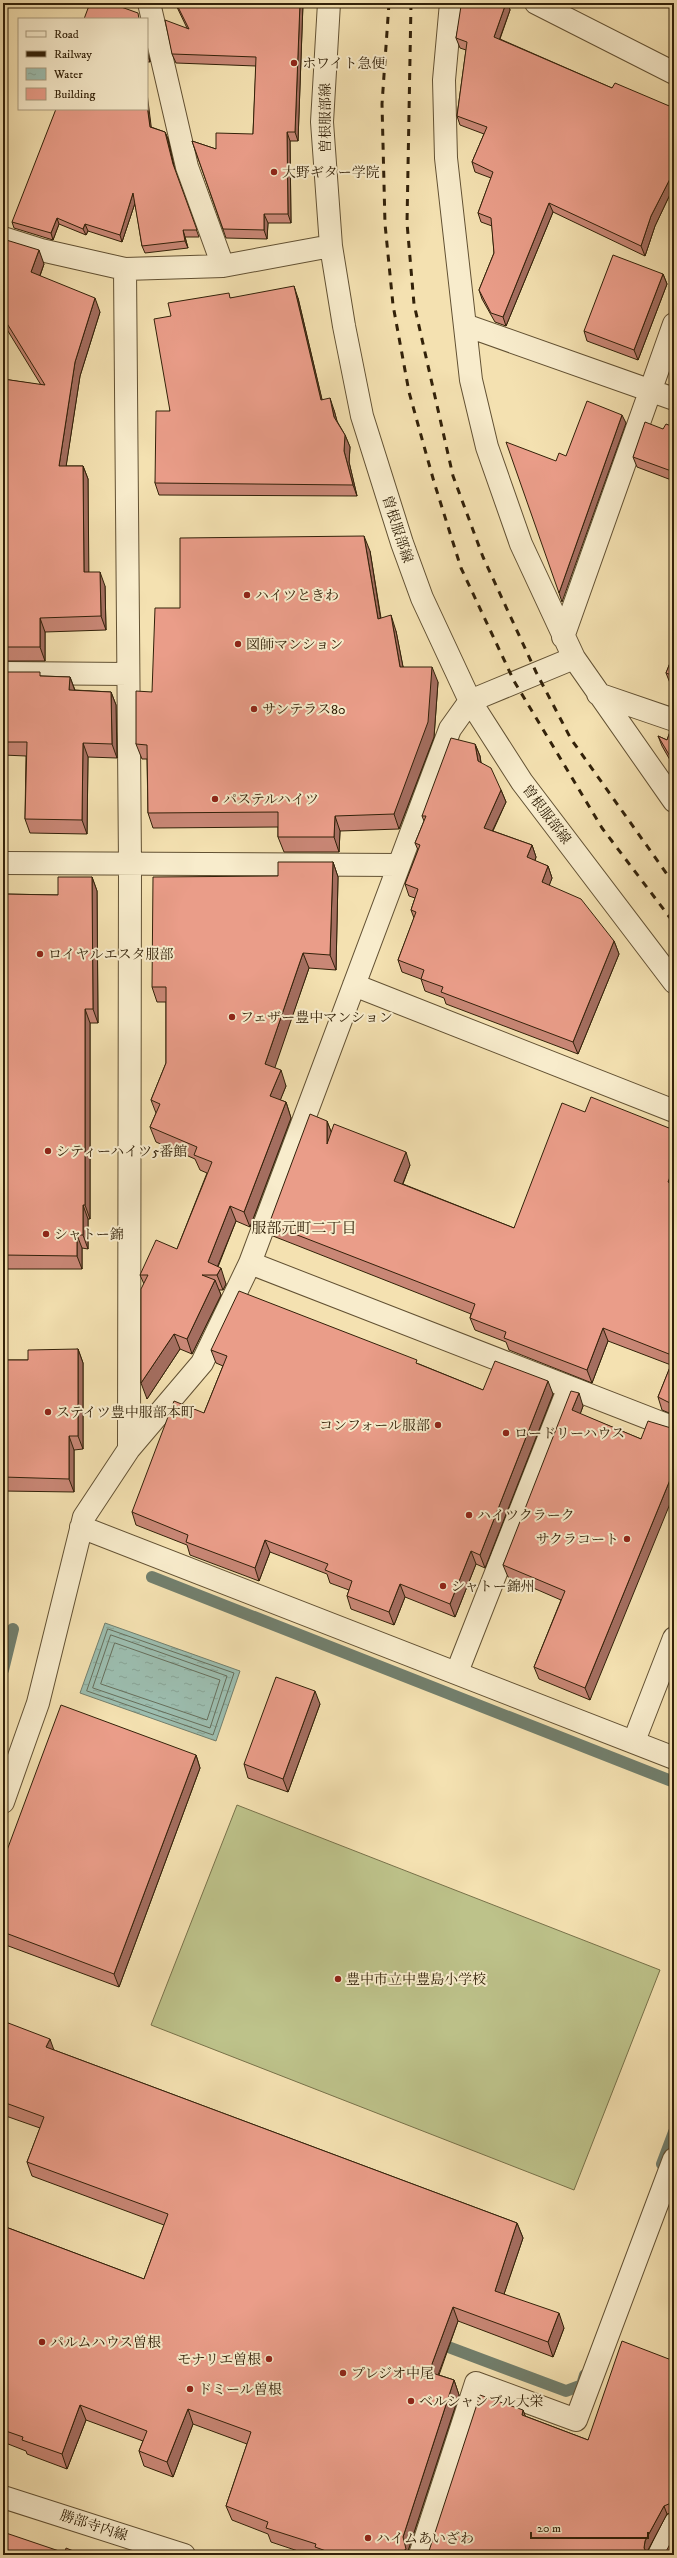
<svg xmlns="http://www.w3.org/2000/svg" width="677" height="2558" font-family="'IM FELL DW Pica','Noto Serif JP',serif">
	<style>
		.pitch { fill: #bdc28a; stroke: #78724a }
		.water { fill: url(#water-ripples); stroke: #727f6d }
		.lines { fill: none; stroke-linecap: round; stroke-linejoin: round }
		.shore { stroke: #676f5c; stroke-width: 1 }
		.stream { stroke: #727f6d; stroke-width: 12 }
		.minor-casing { stroke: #625133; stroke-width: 24 }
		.minor { stroke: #f8eccc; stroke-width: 22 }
		.rail { stroke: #322109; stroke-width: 3; stroke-dasharray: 7 7; stroke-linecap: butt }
		.wall { fill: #c98776; stroke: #322109 }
		.shaded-wall { fill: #a46e60; stroke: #322109 }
		.building { fill: #ea9d89; stroke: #322109 }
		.poi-dot { fill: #8f2418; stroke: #f8eccc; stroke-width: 1.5 }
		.labels { text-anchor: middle; stroke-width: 4; stroke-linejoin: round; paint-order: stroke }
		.poi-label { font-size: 14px; fill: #322109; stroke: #f8eccc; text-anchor: start }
		.street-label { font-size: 14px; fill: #322109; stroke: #f8eccc }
		.neighbourhood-label { font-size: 15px; fill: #322109; stroke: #f8eccc }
	</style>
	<defs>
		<pattern id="water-ripples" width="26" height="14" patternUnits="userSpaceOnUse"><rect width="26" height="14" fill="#9cbdaf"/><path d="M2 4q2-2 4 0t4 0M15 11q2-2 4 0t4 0" fill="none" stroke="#87a295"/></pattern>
	</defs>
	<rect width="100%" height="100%" fill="#f4e1b1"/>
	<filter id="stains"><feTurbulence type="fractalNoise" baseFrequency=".005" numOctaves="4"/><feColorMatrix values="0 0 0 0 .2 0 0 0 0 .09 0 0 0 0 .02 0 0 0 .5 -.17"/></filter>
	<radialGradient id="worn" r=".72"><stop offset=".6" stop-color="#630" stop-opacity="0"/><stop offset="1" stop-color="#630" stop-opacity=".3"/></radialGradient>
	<path class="pitch" d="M237,1805L660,1970L574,2190L151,2025Z"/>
	<path class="water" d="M105,1623L240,1671L216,1741L80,1693Z"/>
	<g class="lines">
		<path class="shore" d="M108,1629L234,1673L213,1735L87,1691Z
			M111,1635L227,1676L210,1728L93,1688Z
			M115,1643L220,1680L207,1720L101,1684Z"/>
		<path class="stream" d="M152,1577L674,1782
			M3,1670L13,1629
			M662,2164L674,2132
			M435,2342L566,2391L582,2385L585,2375"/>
		<g class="minor-casing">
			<path id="minor" d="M149,3L187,167L223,266
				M329,3L322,122L331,246L344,326L362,416L402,543L422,598L470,701L522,782L674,982
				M451,3L444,80L446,158L471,380L487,447L521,544L574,658L674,801
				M536,3L674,73
				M3,238L41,250L125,269L223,266L331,246
				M125,269L130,864L129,1449
				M465,325L674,399
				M563,637L674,324
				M3,673L128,674
				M598,694L674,720
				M3,863L399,865
				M354,985L674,1111
				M250,1263L674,1428
				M81,1527L674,1758
				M457,1672L569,1387
				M634,1741L674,1638
				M3,1802L38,1703L84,1517L129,1449L202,1363L250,1263L450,729L470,701L574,658
				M3,2497L184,2555
				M420,2555L476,2383L576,2420L674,2159
				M659,2555L674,2524"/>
		</g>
		<use href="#minor" class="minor"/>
		<path class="rail" d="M389,3L382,104L385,224L393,305L409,392L434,482L461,568L514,681L602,828L674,923
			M411,3L407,223L414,304L453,476L483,557L536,672L571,739L674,884"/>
	</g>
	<path class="wall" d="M175,3H303L298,141H290L291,223H268L267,239L226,238L192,141L216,149L253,134L256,66L176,63L172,54L187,28Z
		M463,3H508L510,10L500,39L612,88L674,108V186L655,226L645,256L553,212L506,326L495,322L482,299L479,290L494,253L492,226L481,222L478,213L491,178L475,172L472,162L484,134L460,125L457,116L466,50L460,48L456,38Z
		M147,50L150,62H147Z
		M151,127L165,132L168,139L175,171L199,237H185L188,248L145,253L142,246L135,203L122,242L88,231L86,235L59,224L53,240L14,228L12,222Z
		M3,239L44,264L40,276L100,312L80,376L66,466H83L88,479V572L105,586L106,630L45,632V661H3V379L41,385L3,323Z
		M663,274L667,284L638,360L587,341L584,331Z
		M231,298H298L322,400L334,410L337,421L345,435L350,447L349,462L357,496L159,495L155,483L170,411L171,316Z
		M674,427V481L637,467L633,457L663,429Z
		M370,551L381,618L396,631L403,667L438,682L434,737L399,829L340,831L339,852H284L278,837V827L153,828L148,813L147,759H142L136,744L152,692L180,608Z
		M674,653V684L670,683L666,673Z
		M3,672L42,676L70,677L75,690L111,692L116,705L117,758L88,757L87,834L30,833L25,819L26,756L3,755Z
		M674,721V767L662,746L658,736L667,740Z
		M475,744L480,756L481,762L501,790L506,802L493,831L532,845L536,857L535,861L548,866L552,878L549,885L614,941L619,954L578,1054L446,1004L444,998L425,991L421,979L402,972L398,960L414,918L411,910L415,898L409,896L405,884L418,850L415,843L424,821L422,816Z
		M333,862L338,877L336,970L309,968L274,1068L286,1086L280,1100L286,1102L291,1118L250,1227L236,1221L218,1267L226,1284L223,1290H219L221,1295L192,1354L180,1349L147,1399L144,1284L140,1275L177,1249L207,1173L200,1170L195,1159L156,1142L150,1127L156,1113L151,1100L166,1063V1002H157L152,987L278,876Z
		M92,877L97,891L98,1023H90V1219H88V1249L82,1248V1269H3V894L58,895Z
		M585,1112L674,1130V1415L662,1410L658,1397L671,1365L608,1341L592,1383L509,1350L506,1342L475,1330L470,1318L471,1314L273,1236L269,1224L327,1121L331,1132L410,1165L403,1184L514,1228Z
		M78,1349L83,1363V1449L74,1450V1492L3,1491V1360H28Z
		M211,1350L419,1364L483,1390L553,1394L485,1568L476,1564L455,1617L405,1597L394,1625L351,1609L347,1596L349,1590L330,1583L327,1574L270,1552L259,1581L190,1555L187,1545L136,1525L132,1512L204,1413L223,1366L216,1363Z
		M583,1406L580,1414L641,1439L671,1428L590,1700L539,1679L534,1667L561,1600L508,1577L503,1565Z
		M320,1704L288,1792L248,1778L244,1764Z
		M196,1755L200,1768L119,1987L3,1944V1861Z
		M3,2021L54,2050L517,2223L523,2238L504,2294L564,2328L553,2357L458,2321L439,2375L454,2380L459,2395L408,2551L409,2555H310L271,2542L268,2534L232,2520L226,2506L247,2444L193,2424L173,2477L144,2466L139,2451L143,2441L86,2420L67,2469L27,2454L26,2451L3,2442V2226L144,2279L164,2225L32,2176L27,2162L40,2128L3,2115Z
		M674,2361V2512L667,2514L648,2550L647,2553L429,2551L523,2410L525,2416L588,2440Z"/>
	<path class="shaded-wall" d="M300,3H303L298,141L295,132Z
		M506,3H508L510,10L497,46L494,37Z
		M147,50L150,62L147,54Z
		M147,93L152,133L150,127L147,105Z
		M165,132L168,139L175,171L173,164Z
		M287,132L290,141L291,223L288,214Z
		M674,171V186L655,226L645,256L641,246L651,216Z
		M133,193L136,200L122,242L120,235Z
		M549,203L553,212L506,326L503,317Z
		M264,214L268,223L267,239L264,230Z
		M57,218L59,224L53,240L51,233Z
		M85,224L88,231L86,235L83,229Z
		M183,230L185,237L188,248L185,241Z
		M39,250L44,264L36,286L31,272Z
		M663,274L667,284L638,360L634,350Z
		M294,286L298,298L325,412L321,400Z
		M95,298L100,312L80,376L64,480L59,466L75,362Z
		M330,398L334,410L339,429L334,417Z
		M622,415L626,423L562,602L559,593Z
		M345,435L350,447L349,462L357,496L353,485L344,451Z
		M83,466L88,479L89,586L84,572Z
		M364,536L370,551L383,634L378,619Z
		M100,572L105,586L106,630L101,616Z
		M391,615L396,631L406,682L400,667Z
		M40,618L45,632V661L40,647Z
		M432,667L438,682L434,737L399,829L394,814Z
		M70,677L75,691L69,690Z
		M111,692L116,705L117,758L112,744Z
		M83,743L88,757L87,834L82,820Z
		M475,744L480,756L482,773L478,761Z
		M501,790L506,802L488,840L484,828Z
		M335,816L340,831L339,852L334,837Z
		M532,845L536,857L532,869L527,857Z
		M333,862L338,877L336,970L330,955Z
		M548,866L552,878L546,894L542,882Z
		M92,877L97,891L98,1023L93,1009Z
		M614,941L619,954L578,1054L573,1042Z
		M303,953L309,968L271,1079L265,1064Z
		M85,1009L90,1023V1219L85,1205Z
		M281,1070L286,1086L276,1111L270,1096Z
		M286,1102L291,1118L250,1227L244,1212Z
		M327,1121L332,1134L327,1144Z
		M406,1152L410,1165L399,1193L394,1181Z
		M674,1167V1192L668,1182Z
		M83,1205L88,1219V1249L83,1235Z
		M230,1206L236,1221L214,1275L208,1262Z
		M77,1235L82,1248V1269L77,1256Z
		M221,1268L226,1284L223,1290L217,1275Z
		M215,1280L221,1295L192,1354L187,1339Z
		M603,1328L608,1341L592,1383L587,1370Z
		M174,1334L180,1349L147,1399L141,1383Z
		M78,1349L83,1363V1449L78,1436Z
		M548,1381L553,1394L485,1568L480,1555Z
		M579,1393L583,1406L577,1423L572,1410Z
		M69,1436L74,1450V1492L69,1479Z
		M674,1470V1494L590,1700L585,1688Z
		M265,1540L270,1552L259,1581L255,1568Z
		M471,1551L476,1564L455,1617L450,1604Z
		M400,1584L405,1597L394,1625L389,1612Z
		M315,1691L320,1704L288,1792L283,1779Z
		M196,1755L200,1768L119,1987L114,1974Z
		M50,2039L55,2053L46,2047Z
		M517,2223L523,2238L500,2306L495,2291Z
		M453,2307L458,2321L434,2386L429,2372Z
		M559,2313L564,2328L553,2357L548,2342Z
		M454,2380L459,2395L408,2551L409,2555H398L403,2537Z
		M80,2405L86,2420L67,2469L62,2454Z
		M188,2409L193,2424L173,2477L167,2462Z
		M523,2410L526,2418L522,2415Z
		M664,2506L667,2514L648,2550L647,2555L644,2548L645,2541Z"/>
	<path class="building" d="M90,3H110L138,13L139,19H84Z
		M176,3H300L295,132H287L288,214H264V230L223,229L192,141L216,149V133L253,134L256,57L172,54L165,20L189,29Z
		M463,3H506L494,37L612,88L615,83L674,108V171L651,216L641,246L549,203L503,317L491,313L479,290L494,253L491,218L478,213L493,172L472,162L487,127L457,116L467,42L456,38L461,6Z
		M147,105L150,127L165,132L173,164L197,230H183L185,241L142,246L133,193L120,235L85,224L83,229L57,218L51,233L12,222L56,109H147Z
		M3,239L39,250L31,272L95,298L75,362L59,466H83L84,572H100L101,616L40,618V647H3V379L45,385L3,317Z
		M613,255L663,274L634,350L584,331Z
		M294,286L321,400L330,398L334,417L345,435L344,451L353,485L155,483L156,411H170L154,319L171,316L168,303L229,293L230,298Z
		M587,401L622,415L559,593L506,442L556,461L559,453L566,456Z
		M645,422L663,429L666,424L674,427V472L633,457Z
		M364,536L378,619L391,615L400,667H432L428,722L394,814L335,816L334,837H278V812L148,813L147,745L136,744V691L152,692L155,608H180V538Z
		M674,653V676L666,673Z
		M3,672H40V676L70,677L69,690L111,692L112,744L83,743L82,820L25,819L27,742H3Z
		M674,721V763L658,736L667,740Z
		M451,738L475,744L478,761L491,768L501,790L484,828L532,845L527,857L548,866L542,882L581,899L614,941L573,1042L441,992L443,987L421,979L424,970L398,960L416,912L411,910L418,889L405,884L420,845L415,843L426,816H422Z
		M278,862H333L330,955L303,953L265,1064L281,1070L270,1096L286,1102L244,1212L230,1206L208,1262L221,1268L217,1275H202L215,1280L187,1339L174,1334L141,1383V1289L148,1275H140L156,1240L177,1249L212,1162L194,1155L197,1147L150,1127L160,1104L151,1100L166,1063V987H152L153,877L278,876Z
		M58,877H92L93,1009H85V1205H83V1235H77V1256L3,1255V894L58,895Z
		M591,1097L674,1130V1167L668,1182L674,1185V1356L603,1328L587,1370L504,1338L506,1332L470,1318L475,1304L269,1224L310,1114L327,1121V1144L334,1124L406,1152L394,1181L514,1228L562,1103L585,1112Z
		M239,1291L417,1360L416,1363L483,1390L495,1361L548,1381L480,1555L471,1551L450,1604L400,1584L389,1612L347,1596L352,1581L325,1570L328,1564L265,1540L255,1568L186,1542L188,1535L132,1512L174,1401L204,1413L227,1356L211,1350Z
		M78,1349V1436H69V1479L3,1477V1360H28V1350Z
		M674,1357V1405L658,1397Z
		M571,1391L579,1393L572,1410L641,1439L648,1421L671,1428L674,1425V1470L585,1688L534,1667L565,1591L503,1565Z
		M276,1677L315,1691L283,1779L244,1764Z
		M61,1705L196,1755L114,1974L3,1932V1861Z
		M3,2021L50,2039L46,2047L517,2223L495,2291L559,2313L548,2342L453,2307L429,2372L454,2380L403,2537L406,2549L398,2555H337L315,2547L316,2544L266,2528L268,2522L226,2506L251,2432L188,2409L167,2462L139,2451L147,2431L80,2405L62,2454L22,2440L23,2437L3,2430V2226L144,2279L168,2214L27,2162L44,2117L3,2102Z
		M622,2341L674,2361V2505L671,2503L664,2506L645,2541L644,2548L648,2555H424L429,2551L480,2395L523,2410L522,2415L588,2440Z
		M3,2532L65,2553L66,2548L83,2555H3Z
		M674,2537V2555H664Z"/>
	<g class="poi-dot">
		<circle cx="294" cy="63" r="4"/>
		<circle cx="274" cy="172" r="4"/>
		<circle cx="247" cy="595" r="4"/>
		<circle cx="238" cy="644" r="4"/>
		<circle cx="254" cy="709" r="4"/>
		<circle cx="215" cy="799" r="4"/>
		<circle cx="40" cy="954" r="4"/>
		<circle cx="232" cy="1017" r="4"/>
		<circle cx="48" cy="1151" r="4"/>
		<circle cx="46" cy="1234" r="4"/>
		<circle cx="48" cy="1412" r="4"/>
		<circle cx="438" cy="1425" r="4"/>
		<circle cx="506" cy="1433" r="4"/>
		<circle cx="469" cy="1515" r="4"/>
		<circle cx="627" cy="1539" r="4"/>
		<circle cx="443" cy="1586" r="4"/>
		<circle cx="338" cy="1979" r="4"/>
		<circle cx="42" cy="2342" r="4"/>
		<circle cx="269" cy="2359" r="4"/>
		<circle cx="343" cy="2373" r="4"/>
		<circle cx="190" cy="2389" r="4"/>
		<circle cx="411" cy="2401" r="4"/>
		<circle cx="368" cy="2538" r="4"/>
	</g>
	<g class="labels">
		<g class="poi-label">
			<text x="302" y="68">ホワイト急便</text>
			<text x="282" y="177">大野ギター学院</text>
			<text x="255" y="600">ハイツときわ</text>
			<text x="246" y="649">図師マンション</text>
			<text x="262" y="714">サンテラス80</text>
			<text x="223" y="804">パステルハイツ</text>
			<text x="48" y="959">ロイヤルエスタ服部</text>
			<text x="240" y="1022">フェザー豊中マンション</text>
			<text x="56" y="1156">シティーハイツ5番館</text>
			<text x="54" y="1239">シャトー錦</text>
			<text x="56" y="1417">ステイツ豊中服部本町</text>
			<text x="430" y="1430" text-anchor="end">コンフォール服部</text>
			<text x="514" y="1438">ロードリーハウス</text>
			<text x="477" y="1520">ハイツクラーク</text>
			<text x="619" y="1544" text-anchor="end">サクラコート</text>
			<text x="451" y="1591">シャトー錦州</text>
			<text x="346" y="1984">豊中市立中豊島小学校</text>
			<text x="50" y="2347">パルムハウス曽根</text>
			<text x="261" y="2364" text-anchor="end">モナリエ曽根</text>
			<text x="351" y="2378">プレジオ中尾</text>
			<text x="198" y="2394">ドミール曽根</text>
			<text x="419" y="2406">ベルシャンブル大栄</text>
			<text x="376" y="2543">ハイムあいざわ</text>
		</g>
		<g class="street-label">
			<text transform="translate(325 118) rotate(-90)" y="5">曽根服部線</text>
			<text transform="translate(398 529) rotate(72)" y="5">曽根服部線</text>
			<text transform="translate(547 814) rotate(53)" y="5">曽根服部線</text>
			<text transform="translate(94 2525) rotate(18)" y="5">勝部寺内線</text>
		</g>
		<g class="neighbourhood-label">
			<text x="304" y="1233">服部元町二丁目</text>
		</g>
	</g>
	<rect width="677" height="2558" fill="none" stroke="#f4e1b1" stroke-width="16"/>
	<rect x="4" y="4" width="669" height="2550" fill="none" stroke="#322109" stroke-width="2"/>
	<rect x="8" y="8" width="661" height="2542" fill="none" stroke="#322109"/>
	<rect x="18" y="18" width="130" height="92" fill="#f8eccc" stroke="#a99b7e"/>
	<rect x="26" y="31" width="20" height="6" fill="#f8eccc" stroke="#a99b7e"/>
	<text x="54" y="38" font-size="12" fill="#322109">Road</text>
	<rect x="26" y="51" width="20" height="6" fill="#322109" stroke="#a99b7e"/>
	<text x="54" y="58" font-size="12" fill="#322109">Railway</text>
	<rect x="26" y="68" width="20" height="12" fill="url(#water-ripples)" stroke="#a99b7e"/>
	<text x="54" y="78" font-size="12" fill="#322109">Water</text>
	<rect x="26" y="88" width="20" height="12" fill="#ea9d89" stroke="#a99b7e"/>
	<text x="54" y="98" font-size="12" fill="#322109">Building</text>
	<path d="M531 2532v6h117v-6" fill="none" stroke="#322109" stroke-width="2"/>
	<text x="537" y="2532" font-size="12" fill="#322109" stroke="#f8eccc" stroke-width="3" paint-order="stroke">20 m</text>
	<rect width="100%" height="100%" filter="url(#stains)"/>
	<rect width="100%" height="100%" fill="url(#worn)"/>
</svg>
